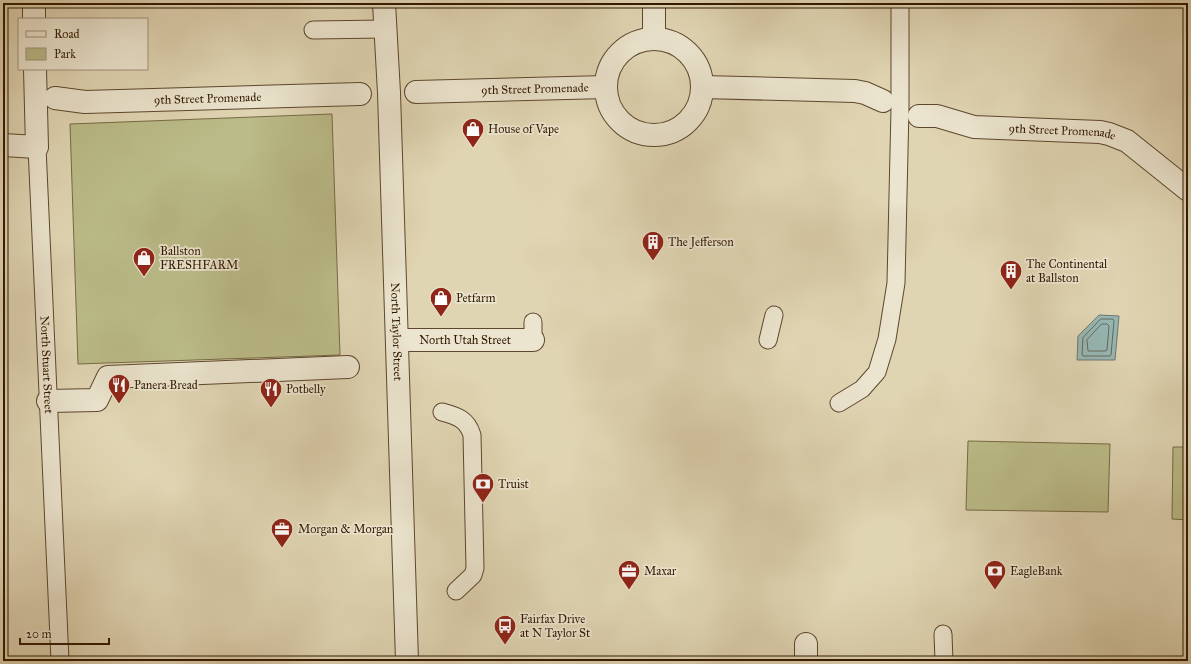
<svg xmlns="http://www.w3.org/2000/svg" width="1191" height="664" font-family="'IM FELL Great Primer',serif">
	<style>
		.green { fill: #babb88; stroke: #766a44 }
		.water { fill: #96b7b4; stroke: #6e776c }
		.lines { fill: none; stroke-linecap: round; stroke-linejoin: round }
		.shore { stroke: #64685a; stroke-width: 1 }
		.service-casing { stroke: #5e472d; stroke-width: 19 }
		.pedestrian-casing { stroke: #5e472d; stroke-width: 24 }
		.minor-casing { stroke: #5e472d; stroke-width: 24 }
		.service { stroke: #ebe4ce; stroke-width: 17 }
		.pedestrian { stroke: #ebe4ce; stroke-width: 22 }
		.minor { stroke: #ebe4ce; stroke-width: 22 }
		.labels { text-anchor: middle; stroke-width: 3.5; stroke-linejoin: round; paint-order: stroke }
		.street-label { font-size: 12px; fill: #321800; stroke: #ebe4ce }
		.poi-label { font-size: 12px; fill: #321800; stroke: #ebe4ce; text-anchor: start }
	</style>
	<rect width="100%" height="100%" fill="#e0d5b3"/>
	<filter id="stains"><feTurbulence type="fractalNoise" baseFrequency=".005" numOctaves="4"/><feColorMatrix values="0 0 0 0 .2 0 0 0 0 .09 0 0 0 0 .02 0 0 0 .5 -.17"/></filter>
	<radialGradient id="worn" r=".72"><stop offset=".6" stop-color="#630" stop-opacity="0"/><stop offset="1" stop-color="#630" stop-opacity=".3"/></radialGradient>
	<path class="green" d="M332,114L340,355L78,364L70,124Z
		M968,441L1110,444L1108,512L966,510Z
		M1173,447H1188V520L1172,519Z"/>
	<path class="water" d="M1099,315L1119,316L1115,360H1077L1078,336Z"/>
	<g class="lines">
		<path class="shore" d="M1101,319H1113L1114,321L1111,355L1110,356H1083L1082,354L1083,338Z
			M1102,324H1107L1109,326L1107,350L1105,351H1088L1087,340Z"/>
		<g class="service-casing">
			<g id="service">
				<path d="M313,30L385,29"/>
				<path id="s1" d="M37,147L60,661"/>
				<path d="M533,340V322"/>
				<path d="M768,340L774,315"/>
				<path d="M839,403L862,389L877,372L887,339L896,283L900,108V3"/>
				<path d="M442,412C457,416 467,419 472,435L475,568L473,575L456,591"/>
				<path d="M943,634L944,661"/>
			</g>
		</g>
		<g class="pedestrian-casing">
			<g id="pedestrian">
				<path d="M654,39V3"/>
				<circle cx="654" cy="87" r="48"/>
				<path d="M702,87L855,91L865,93L883,101"/>
				<path id="s2" d="M416,92L606,87"/>
				<path id="s3" d="M55,98L85,102L360,94"/>
				<path id="s4" d="M919,116H937L974,127L1100,132L1109,134L1127,141L1188,190"/>
				<path d="M48,401L97,400L108,377L348,367"/>
			</g>
		</g>
		<g class="minor-casing">
			<g id="minor">
				<path d="M34,3V19"/>
				<path id="s5" d="M384,3L389,93L407,661"/>
				<path d="M3,145L37,147L35,69"/>
				<path id="s6" d="M397,340H533"/>
				<path d="M806,661V644"/>
			</g>
		</g>
		<use href="#service" class="service"/>
		<use href="#pedestrian" class="pedestrian"/>
		<use href="#minor" class="minor"/>
	</g>
	<defs>
		<g id="shop-pin" transform="scale(1.15)"><path d="M0 17L-7.5 6A9.5 9.5 0 1 1 7.5 6Z" fill="#8f2418" stroke="#ebe4ce"/><path d="M-5-2.5h2.3a2.7 3.5 0 0 1 5.4 0H5L5.5 6h-11ZM-1.5-2.5h3a1.5 2.3 0 0 0-3 0Z" fill="#fff"/></g>
		<g id="building-pin" transform="scale(1.15)"><path d="M0 17L-7.5 6A9.5 9.5 0 1 1 7.5 6Z" fill="#8f2418" stroke="#ebe4ce"/><path d="M-4-6H4V6H1V3H-1V6H-4ZM-2.5-4.3h1.7v1.8h-1.7ZM.8-4.3h1.7v1.8H.8ZM-2.5-1h1.7V.8h-1.7ZM.8-1h1.7V.8H.8Z" fill="#fff"/></g>
		<g id="restaurant-pin" transform="scale(1.15)"><path d="M0 17L-7.5 6A9.5 9.5 0 1 1 7.5 6Z" fill="#8f2418" stroke="#ebe4ce"/><path d="M-5-6h1v4h1v-4h1v4h1v-4h1v5L-1.5 .5V6h-2V.5L-5-1ZM5-6V6H3V1.5H1.5Q1.5-4 5-6Z" fill="#fff"/></g>
		<g id="bank-pin" transform="scale(1.15)"><path d="M0 17L-7.5 6A9.5 9.5 0 1 1 7.5 6Z" fill="#8f2418" stroke="#ebe4ce"/><path d="M-6-4H6V4H-6ZM0-2.3a2.3 2.3 0 1 0 0 4.6a2.3 2.3 0 1 0 0-4.6Z" fill="#fff"/></g>
		<g id="office-pin" transform="scale(1.15)"><path d="M0 17L-7.5 6A9.5 9.5 0 1 1 7.5 6Z" fill="#8f2418" stroke="#ebe4ce"/><path d="M-6-3h4V-5.5h4V-3h4V5H-6ZM-1-4.5V-3h2v-1.5ZM-6 0V1H6V0Z" fill="#fff"/></g>
		<g id="bus-pin" transform="scale(1.15)"><path d="M0 17L-7.5 6A9.5 9.5 0 1 1 7.5 6Z" fill="#8f2418" stroke="#ebe4ce"/><path d="M-5-6H5V4H4V6H2V4H-2V6H-4V4H-5ZM-3.5-4V0h7V-4ZM-3.5 1.2v1.5H-2V1.2ZM2 1.2v1.5H3.5V1.2Z" fill="#fff"/></g>
	</defs>
	<g fill-rule="evenodd">
		<use href="#shop-pin" x="473" y="129"/>
		<use href="#building-pin" x="653" y="242"/>
		<use href="#shop-pin" x="144" y="258"/>
		<use href="#building-pin" x="1011" y="271"/>
		<use href="#shop-pin" x="441" y="298"/>
		<use href="#restaurant-pin" x="119" y="385"/>
		<use href="#restaurant-pin" x="271" y="389"/>
		<use href="#bank-pin" x="483" y="484"/>
		<use href="#office-pin" x="282" y="529"/>
		<use href="#office-pin" x="629" y="571"/>
		<use href="#bank-pin" x="995" y="571"/>
		<use href="#bus-pin" x="505" y="626"/>
	</g>
	<g class="labels">
		<g class="street-label">
			<text dy="4" stroke="none"><textPath href="#s2" startOffset="119">9th Street Promenade</textPath></text>
			<text dy="4" stroke="none"><textPath href="#s3" startOffset="153">9th Street Promenade</textPath></text>
			<text dy="4" stroke="none"><textPath href="#s4" startOffset="145">9th Street Promenade</textPath></text>
			<text dy="4" stroke="none"><textPath href="#s5" startOffset="329">North Taylor Street</textPath></text>
			<text dy="4" stroke="none"><textPath href="#s6" startOffset="68">North Utah Street</textPath></text>
			<text dy="4" stroke="none"><textPath href="#s1" startOffset="218">North Stuart Street</textPath></text>
		</g>
		<g class="poi-label">
			<text x="488" y="133">House of Vape</text>
			<text x="668" y="246">The Jefferson</text>
			<text x="160" y="255">Ballston<tspan x="160" dy="14">FRESHFARM</tspan></text>
			<text x="1026" y="268">The Continental<tspan x="1026" dy="14">at Ballston</tspan></text>
			<text x="456" y="302">Petfarm</text>
			<text x="134" y="389">Panera Bread</text>
			<text x="286" y="393">Potbelly</text>
			<text x="498" y="488">Truist</text>
			<text x="298" y="533">Morgan &amp; Morgan</text>
			<text x="644" y="575">Maxar</text>
			<text x="1010" y="575">EagleBank</text>
			<text x="520" y="623">Fairfax Drive<tspan x="520" dy="14">at N Taylor St</tspan></text>
		</g>
	</g>
	<rect width="1191" height="664" fill="none" stroke="#e0d5b3" stroke-width="16"/>
	<rect x="4" y="4" width="1183" height="656" fill="none" stroke="#321800" stroke-width="2"/>
	<rect x="8" y="8" width="1175" height="648" fill="none" stroke="#321800"/>
	<rect x="18" y="18" width="130" height="52" fill="#ebe4ce" stroke="#a1927c"/>
	<rect x="26" y="31" width="20" height="6" fill="#ebe4ce" stroke="#a1927c"/>
	<text x="54" y="38" font-size="12" fill="#321800">Road</text>
	<rect x="26" y="48" width="20" height="12" fill="#babb88" stroke="#a1927c"/>
	<text x="54" y="58" font-size="12" fill="#321800">Park</text>
	<path d="M20 638v6h89v-6" fill="none" stroke="#321800" stroke-width="2"/>
	<text x="26" y="638" font-size="12" fill="#321800" stroke="#ebe4ce" stroke-width="3" paint-order="stroke">20 m</text>
	<rect width="100%" height="100%" filter="url(#stains)"/>
	<rect width="100%" height="100%" fill="url(#worn)"/>
</svg>
